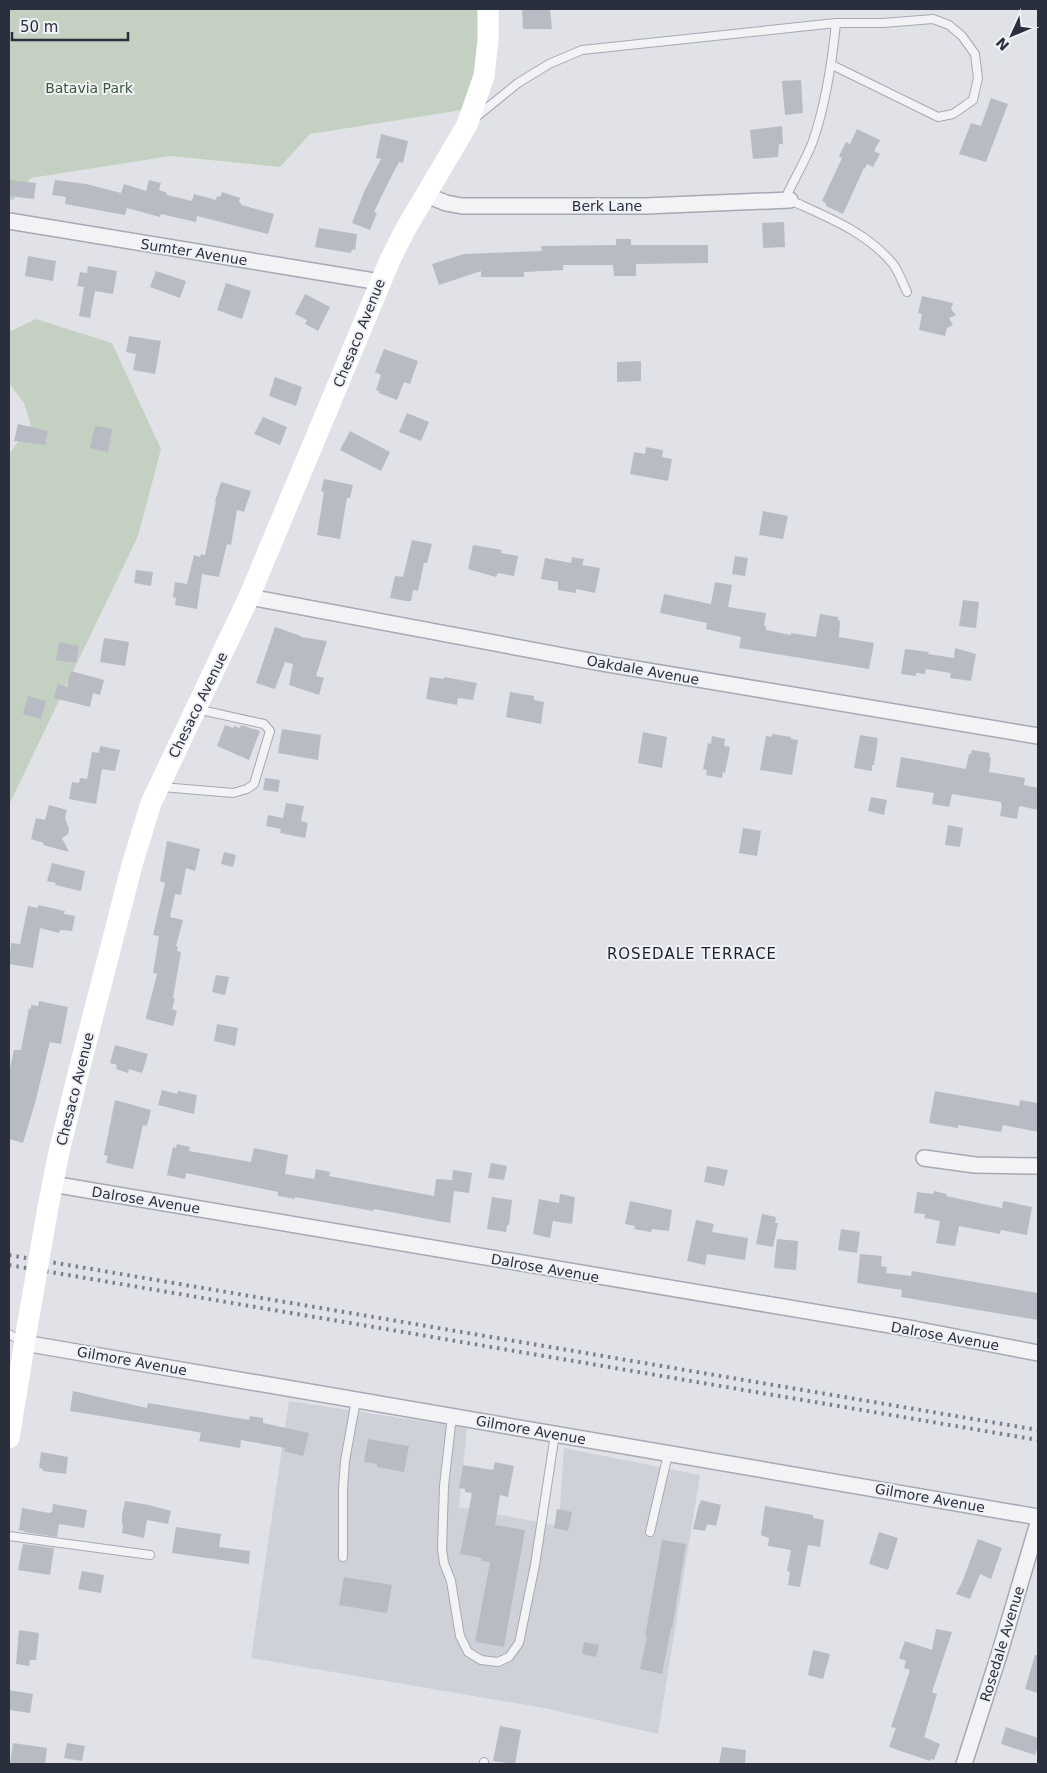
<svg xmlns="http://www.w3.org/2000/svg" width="1047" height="1773" font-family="'DejaVu Sans',sans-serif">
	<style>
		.built { fill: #cfd1d9 }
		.green { fill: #c4d1c2 }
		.building { fill: #b8bbc4 }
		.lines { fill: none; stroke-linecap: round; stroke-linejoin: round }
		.lane-casing { stroke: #a6a9b2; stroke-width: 10 }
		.street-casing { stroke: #a6a9b2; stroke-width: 18 }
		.lane { stroke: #f3f3f6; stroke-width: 8 }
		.street { stroke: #f3f3f6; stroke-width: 15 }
		.secondary { stroke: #fff; stroke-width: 21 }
		.rail { stroke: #7b8090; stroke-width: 4; stroke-dasharray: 2.5 5; stroke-linecap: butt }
		.secondary-bridge { stroke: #fff; stroke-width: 21 }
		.labels { text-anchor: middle; stroke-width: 4; stroke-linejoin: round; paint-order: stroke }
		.park-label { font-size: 14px; fill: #3b5839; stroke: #f0f1f5 }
		.street-label { font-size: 14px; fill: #2a2f3e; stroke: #f0f1f5 }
		.neighbourhood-label { font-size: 15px; letter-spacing: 1px; fill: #1c202f; stroke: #f0f1f5 }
	</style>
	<rect width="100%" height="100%" fill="#e0e2e8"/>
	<path class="built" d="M289,1401L467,1428L459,1507L559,1526L564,1448L700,1475L658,1734L544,1708L251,1658Z"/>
	<path class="green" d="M9,9H481L483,38L468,109L310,134L280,167L170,156L31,178L13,200H9Z
		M36,319L112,343L161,449L138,536L9,805V454L31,425L24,403L9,383V332Z"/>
	<path class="building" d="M522,9H550L552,29H523Z
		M801,80L803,113L785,115L782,81Z
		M991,98L1008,104L986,162L959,154L971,123L981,126Z
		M782,126L783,144H779L778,157L753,159L750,130Z
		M857,129L880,140L874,151L880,154L873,167L867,164L865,169L864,168L843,214L826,206V203L822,201L842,158L839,156L846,142L850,144Z
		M381,134L408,141L403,163L399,162L388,183L374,212L377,213L370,230L352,223L364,192L381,159L376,158Z
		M9,180L36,183L34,199L9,196Z
		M55,180L86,184L121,193L124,184L146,191L149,180L161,183L159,190L167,193V195L192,201L194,194L216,200L217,196L220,197L222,192L240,198L239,202L241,203V205L274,214L268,234L197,216L196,222L161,214L160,217L127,208L125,215L65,204L66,197L52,195Z
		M784,222L785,247L763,248L762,223Z
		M319,228L357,234L355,250L352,249L351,253L315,247Z
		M616,239H631V245H708V263L636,264V276H614L613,265H563V270L524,272V277H481V271L439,285L432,264L464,254L542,251L541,246L616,245Z
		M28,256L56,261L53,281L25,276Z
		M88,266L117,271L113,294L95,291L90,318L79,316L84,287L77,286L80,272L87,273Z
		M156,271L186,281L180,298L150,287Z
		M226,283L251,291L242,319L217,310Z
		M305,294L330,307L318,331L305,324L307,320L295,314Z
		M922,296L953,303L951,309L956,315L949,318L953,325L947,328L945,336L919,330L922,314L918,313Z
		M129,336L161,341L155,374L133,370L136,354L126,352Z
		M384,349L418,361L410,384L404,382L397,400L379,393V391L376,390L381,375L375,372Z
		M641,361V381L617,382V362Z
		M275,377L302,387L296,406L269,396Z
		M407,413L429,422L421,441L399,432Z
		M263,417L287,427L280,445L254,434Z
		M18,424L48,431L45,445L14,441Z
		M95,426L112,429L108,452L90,448Z
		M350,431L390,452L381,471L340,450Z
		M646,447L663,450L662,457L672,459L668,481L630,474L634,452L645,454Z
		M324,479L353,485L350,498H347L340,539L317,535L324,492L321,491Z
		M221,482L251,491L244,512L237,510L231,545L227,544L219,577L202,574L197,609L175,605L176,598L173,597L175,582L187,584L194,555L200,557L201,554L205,555L216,501H215Z
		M763,511L788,516L783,539L759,535Z
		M412,540L432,544L427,563H424L418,591L413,590L411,601H406L390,598L395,576L403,577Z
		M473,545L502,550L501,553L518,556L514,576L498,573L496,577L468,569Z
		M735,556L748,558L745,576L732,574Z
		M572,557L584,559L582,565L600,568L595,593L576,589V593L558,590V582L541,579L545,558L571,563Z
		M136,570L153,572L151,586L134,583Z
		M715,582L732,585L728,607L766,613L764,626H766V630L791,635V633L816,637L820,614L838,617V620L840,621L839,637L874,643L869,669L739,648L741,637L706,629L707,623L660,613L664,594L711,604Z
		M963,600L979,602L976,628L959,626Z
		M275,627L301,636V637L327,641L316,676L324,678L319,695L289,685L293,664L285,662L275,689L256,683Z
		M104,638L129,642L125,666L100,662Z
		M59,642L79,646L76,663L56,660Z
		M955,648L976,654L971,681L950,678L951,673L926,669L925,674L916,673V676L901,674L905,649L929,652L928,654L954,658Z
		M71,671L104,680L100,695L93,693L90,707L54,698L58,684L67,687Z
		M430,677L444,679V677L477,683L473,700L458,698L457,705L426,699Z
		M510,692L534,696V700L544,702L541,724L506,717Z
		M28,696L46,701L41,719L23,714Z
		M225,725L233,728L234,726L240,728L241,725L260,731L249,760L217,746Z
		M282,729L321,735L318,760L278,753Z
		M643,732L667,737L662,768L638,763Z
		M772,734L791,737V739L798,740L792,775L760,770L766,736L772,737Z
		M860,735L878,738L874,765H872V771L854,768Z
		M712,736L725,739L724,746L730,747L725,773L723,772L722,778L706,775L707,770L703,769L708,743L711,744Z
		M100,746L120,750L115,771L102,769L96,804L69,799L72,782L79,783L80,778L87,779L92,752L99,753Z
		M972,750L990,753L989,757L991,758L989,772L1025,778L1024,785L1038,788V810L1020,806L1019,807L1017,819L1000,816L1002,805H1001V802L952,794L949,807L932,804L934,793L896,787L901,757L966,769L969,754H971Z
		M265,778L280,780L278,792L263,790Z
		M871,797L887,800L884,815L868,811Z
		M286,803L304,806L301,821L308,823L305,838L280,833L281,829L266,826L268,815L283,818Z
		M49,805L67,810L65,818L69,829L68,834L62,838L69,852L43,845L44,843L31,839L36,818L45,820Z
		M948,825L963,828L960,847L945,845Z
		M743,828L761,831L757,856L739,853Z
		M167,841L200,849L195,871L186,868L181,895L175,894L170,917L183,920L176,946L178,947L177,951L181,952L173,998L175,999L172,1009L177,1011L173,1026L146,1019V1017L157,974L153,973L159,936L153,935L165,883L160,881Z
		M224,852L236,855L233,867L221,864Z
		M52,863L85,871L81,891L55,885L56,883L47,881Z
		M38,905L65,911L64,914L75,916L72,931L60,930L59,933L40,928L33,968L9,964L11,943L20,944L28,906L38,908Z
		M216,975L229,977L225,995L212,992Z
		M39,1001L68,1007L61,1044L50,1042L35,1103L23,1143L9,1139V1073L14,1050H21L29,1008L31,1009V1005L38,1006Z
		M217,1024L238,1028L235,1046L214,1041Z
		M115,1045L148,1054L142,1073L129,1069L128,1073L116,1069L117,1065L110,1063Z
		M162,1090L177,1094L178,1091L197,1095L194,1114L158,1105Z
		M935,1091L1019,1106L1020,1100L1038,1103V1132L1003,1125L1001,1132L958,1125V1128L929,1123Z
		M115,1100L151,1110L147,1126L143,1125L133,1169L106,1163L108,1156L104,1155Z
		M177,1144L190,1147L189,1151L251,1162L254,1148L288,1155L285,1174L314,1179L316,1169L330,1172L329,1176L434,1196L436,1179L452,1180L453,1170L472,1173L469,1193L454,1191L450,1223L374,1209L373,1211L295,1197V1199L278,1196V1192L186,1173L185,1179L167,1175L173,1147L176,1148Z
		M491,1163L507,1166L504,1180L488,1178Z
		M707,1166L728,1170L724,1186L704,1182Z
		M934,1191L947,1194L946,1196L1002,1208L1003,1201L1032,1207L1027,1235L1001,1230L1000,1234L959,1226L955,1246L936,1243L940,1221L924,1218L925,1214L914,1213L917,1192L933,1194Z
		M560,1194L575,1197L572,1224L553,1221L550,1238L533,1234L539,1199L559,1203Z
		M492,1197L512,1200L509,1225H507L506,1232L487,1229Z
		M630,1201L672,1210L669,1231L652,1229L651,1232L634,1229L635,1226L625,1224Z
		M762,1214L776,1217L775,1223H778L773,1247L756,1244Z
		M696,1220L714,1224L712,1232L748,1238L745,1260L707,1254L705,1265L687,1261Z
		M841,1229L860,1232L857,1253L838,1250Z
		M777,1239L798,1241L796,1270L774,1268Z
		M860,1254L882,1256L881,1266L887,1267L886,1273L911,1276L912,1271L1038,1293V1320L901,1297L902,1290L857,1283Z
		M73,1391L147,1408L148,1403L249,1420L250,1416L263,1418V1423L309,1433L303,1456L284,1451L285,1448L241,1440L240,1448L199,1441L201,1433L192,1431L70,1411Z
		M368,1439L409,1446L404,1472L377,1467V1464L364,1462Z
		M41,1452L68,1457L66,1474L43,1471V1469L39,1468Z
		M495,1462L514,1466L508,1497L500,1495L495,1525L525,1530L504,1647L475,1642L490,1562L481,1561L482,1558L460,1554L472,1493L465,1492V1489L459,1488L463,1465L493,1470Z
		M701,1500L721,1505L716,1526L707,1524L705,1531L693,1529L699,1504H700Z
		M125,1501L149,1505L171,1511L168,1524L147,1520L144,1538L122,1533L123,1526L122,1523V1515Z
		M53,1504L87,1510L84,1528L59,1524L57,1537L24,1532V1531L19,1530L22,1508L49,1513L52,1512Z
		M765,1506L813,1515V1518L824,1520L820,1547L808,1545L800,1587L788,1585L790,1572L787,1571L791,1550L768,1546L769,1538L761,1535Z
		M557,1509L572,1512L568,1531L554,1528Z
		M176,1527L221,1534L219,1547L250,1551L249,1564L172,1553Z
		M879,1532L898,1538L888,1570L869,1564Z
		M978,1539L1002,1548L991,1579L980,1574L970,1599L956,1594L963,1580Z
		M662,1540L686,1544L672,1629L671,1628L662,1674L640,1669L647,1637H645Z
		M23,1544L54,1548L50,1575L18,1570Z
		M82,1571L104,1575L101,1593L78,1589Z
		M344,1577L392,1585L387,1613L339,1605Z
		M936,1629L952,1632L932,1692L937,1694L924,1737L940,1744L934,1760L931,1759L930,1761L889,1747L896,1728L891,1727L910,1670L904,1668L906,1661L899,1658L905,1641L932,1650Z
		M19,1630L39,1633L36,1660H30L29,1666L16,1664Z
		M584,1642L599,1645L596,1657L582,1654Z
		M813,1650L830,1654L823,1679L808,1675Z
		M1035,1655H1038V1693L1025,1689Z
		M9,1690L33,1694L30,1713L9,1710Z
		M500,1726L521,1730L515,1764L493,1761Z
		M1006,1727L1038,1738V1746L1035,1755L1001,1744Z
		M13,1743L47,1748L45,1764H10Z
		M67,1743L85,1746L82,1761L64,1758Z
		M722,1747L746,1750L745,1764H719Z"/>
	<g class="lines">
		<g class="lane-casing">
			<path id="lane" d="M832,65L938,117L953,114L973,100L978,78L975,54L962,36L949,25L933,19L883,23H836
				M476,117L518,83L549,64L582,50L836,23C832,63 826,103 813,141C805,162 793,181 784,201
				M790,200C827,217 867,232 893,264C899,272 903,284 907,292
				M162,787L233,793L247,789L254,784L270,731L264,724L196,709
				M9,1334L23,1342
				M452,1416L444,1486L442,1549L444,1563L451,1581L460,1636L468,1652L481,1660L498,1662L509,1657L519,1643L535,1565L555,1434
				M650,1532L668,1454
				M9,1536L150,1555
				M343,1557V1489L345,1461L356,1400
				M484,1764V1762"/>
		</g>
		<g class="street-casing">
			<path id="street" d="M426,195L446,203L462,206H645L790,200
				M9,221L380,282
				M249,597L601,663L1038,736
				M924,1158L975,1165L1038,1166
				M52,1184L914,1329L1038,1353
				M24,1343L1038,1517
				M964,1764L999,1655L1038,1523"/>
		</g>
		<use href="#lane" class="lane"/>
		<use href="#street" class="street"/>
		<path class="secondary" d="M48,1207L59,1152L78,1074L132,865L151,803L249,597L390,260L405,230L467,125L484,76L488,40V9
			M9,1438L27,1328"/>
		<path class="rail" d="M9,1255L1038,1430
			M9,1265L1038,1440"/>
		<path class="secondary-bridge" d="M27,1328L48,1207"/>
	</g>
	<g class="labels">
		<g class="park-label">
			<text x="89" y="93">Batavia Park</text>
		</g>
		<g class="street-label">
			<text x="607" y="211">Berk Lane</text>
			<text transform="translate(194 252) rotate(9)" y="5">Sumter Avenue</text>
			<text transform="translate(359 333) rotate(-68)" y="5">Chesaco Avenue</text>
			<text transform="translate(643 670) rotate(10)" y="5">Oakdale Avenue</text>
			<text transform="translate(198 705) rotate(-64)" y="5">Chesaco Avenue</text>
			<text transform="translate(75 1089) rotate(-76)" y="5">Chesaco Avenue</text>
			<text transform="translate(146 1200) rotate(9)" y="5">Dalrose Avenue</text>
			<text transform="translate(545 1268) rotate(10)" y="5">Dalrose Avenue</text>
			<text transform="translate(945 1336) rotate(10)" y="5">Dalrose Avenue</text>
			<text transform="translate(132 1361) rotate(10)" y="5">Gilmore Avenue</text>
			<text transform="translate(531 1430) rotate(10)" y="5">Gilmore Avenue</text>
			<text transform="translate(930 1498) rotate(10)" y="5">Gilmore Avenue</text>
			<text transform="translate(1002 1644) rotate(-73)" y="5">Rosedale Avenue</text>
		</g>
		<g class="neighbourhood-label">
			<text x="692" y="959">ROSEDALE TERRACE</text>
		</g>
	</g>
	<rect width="1047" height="1773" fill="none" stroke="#2a2f3e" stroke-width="20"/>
	<g transform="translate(1012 35) rotate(226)" stroke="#f0f1f5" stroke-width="4" paint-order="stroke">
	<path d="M0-4L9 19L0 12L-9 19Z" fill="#2a2f3e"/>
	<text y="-8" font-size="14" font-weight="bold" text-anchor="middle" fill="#2a2f3e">N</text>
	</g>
	<path d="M12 32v8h116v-8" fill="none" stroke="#2a2f3e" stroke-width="2.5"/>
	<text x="20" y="32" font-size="15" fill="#2a2f3e" stroke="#f0f1f5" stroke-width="4" paint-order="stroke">50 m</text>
</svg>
